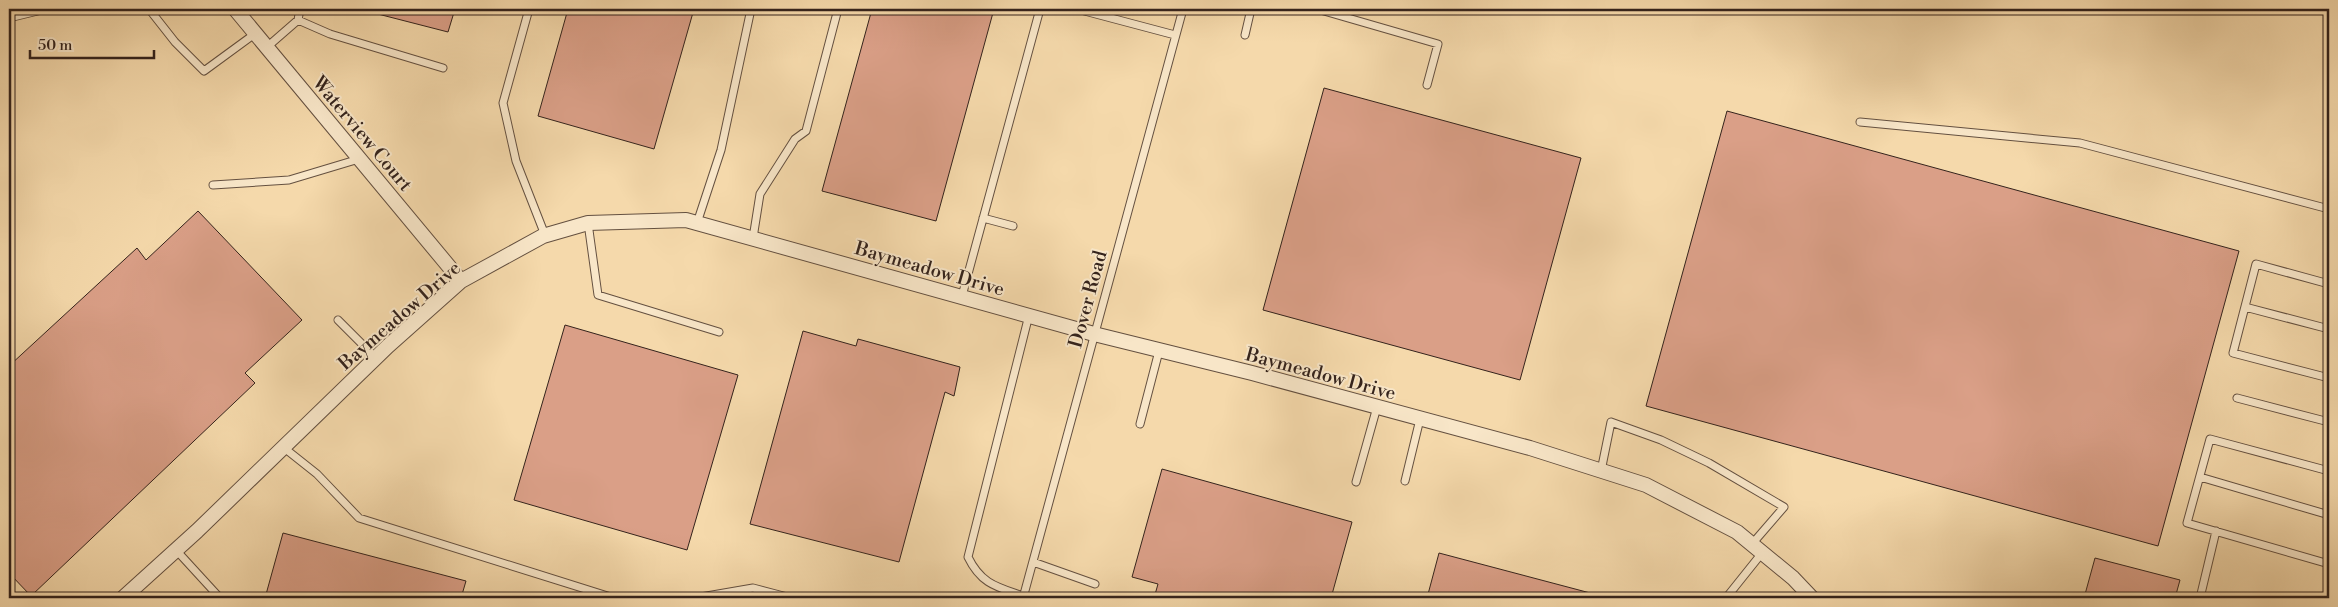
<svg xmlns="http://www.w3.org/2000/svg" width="2338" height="607" font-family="'Libre Bodoni',serif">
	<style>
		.building { fill: #da9f87; stroke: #34231c }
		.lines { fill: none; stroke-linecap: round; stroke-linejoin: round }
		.service-casing { stroke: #645040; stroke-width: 9 }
		.minor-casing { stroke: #645040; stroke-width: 16 }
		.service { stroke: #f8e6c8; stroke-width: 7 }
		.minor { stroke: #f8e6c8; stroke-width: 14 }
		.labels { text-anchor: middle; stroke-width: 4; stroke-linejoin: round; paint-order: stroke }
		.street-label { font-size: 19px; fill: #34231c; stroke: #f8e6c8 }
	</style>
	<rect width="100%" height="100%" fill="#f5d9ab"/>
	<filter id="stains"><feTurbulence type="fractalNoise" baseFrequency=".004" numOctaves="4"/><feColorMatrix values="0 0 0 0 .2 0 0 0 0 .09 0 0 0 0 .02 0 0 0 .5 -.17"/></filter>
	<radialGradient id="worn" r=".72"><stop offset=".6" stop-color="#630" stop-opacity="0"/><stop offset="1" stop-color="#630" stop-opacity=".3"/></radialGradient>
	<path class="building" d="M374,9H455L448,32L374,13Z
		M568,9H694L654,149L538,116Z
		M872,9H994L936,221L822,191Z
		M1324,88L1581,158L1520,380L1263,310Z
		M1727,111L2239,251L2158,546L1646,406Z
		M198,211L302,320L245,373L255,383L31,596L9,573V366L137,248L146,260Z
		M565,325L738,375L687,550L514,500Z
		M803,331L856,346L858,339L960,367L954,396L945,392L899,562L750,524Z
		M1162,469L1352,522L1331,598H1154L1158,584L1132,577Z
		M283,533L466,581L461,598H265Z
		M1439,553L1594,594L1593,598H1427Z
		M2095,558L2180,580L2175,598H2084Z"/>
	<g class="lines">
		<g class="service-casing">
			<path id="service" d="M149,9L175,42L204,71L256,33
				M300,9L298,20L330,34L443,68
				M529,9L503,103L516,161L545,235
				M1077,9L1175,35
				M1317,9L1438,44L1427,85
				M9,18L46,9
				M1245,35L1251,9
				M267,47L298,20
				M1860,122L2080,143L2329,209
				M213,185L289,180L359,159
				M983,218L1013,226
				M588,223L598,295L719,332
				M697,223L721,150L751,9
				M753,238L760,194L795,139L806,131L838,9
				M2329,284L2256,264L2233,353L2329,378
				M962,296L1040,9
				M2245,307L2329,329
				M338,320L376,358
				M2237,398L2329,422
				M1140,424L1159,351
				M283,447L317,474L359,518L614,598
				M1601,471L1611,422L1661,440L1709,463L1784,507L1752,544
				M2329,471L2210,439L2187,523L2329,564
				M2200,477L2329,515
				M1405,481L1420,419
				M1356,482L1377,407
				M176,550L220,598
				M1033,562L1095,584
				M1023,596C997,587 981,584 968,557L1029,315
				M695,598L753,588L791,598
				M1023,598L1183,9
				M1726,598L1762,553
				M2200,598L2216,531"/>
		</g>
		<g class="minor-casing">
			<path id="minor" d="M235,9L461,281
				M123,598L197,531L388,346L461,281L543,236L588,223L686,220L1094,334L1252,373L1530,448L1646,485L1737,532L1793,578L1812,598"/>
		</g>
		<use href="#service" class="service"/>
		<use href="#minor" class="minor"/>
	</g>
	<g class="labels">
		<g class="street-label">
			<text transform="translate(363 133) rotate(50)" y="7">Waterview Court</text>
			<text transform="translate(930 268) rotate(16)" y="7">Baymeadow Drive</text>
			<text transform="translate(1087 299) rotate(-75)" y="7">Dover Road</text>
			<text transform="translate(399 315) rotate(-41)" y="7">Baymeadow Drive</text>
			<text transform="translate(1321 373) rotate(15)" y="7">Baymeadow Drive</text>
		</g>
	</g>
	<rect width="2338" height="607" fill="none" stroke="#f5d9ab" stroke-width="30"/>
	<rect x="10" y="10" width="2318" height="587" fill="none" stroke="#34231c" stroke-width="2.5"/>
	<rect x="15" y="15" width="2308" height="577" fill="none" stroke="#34231c"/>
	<path d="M30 50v8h124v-8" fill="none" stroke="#34231c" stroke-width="2.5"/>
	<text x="38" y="50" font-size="15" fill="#34231c" stroke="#f8e6c8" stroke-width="4" paint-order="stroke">50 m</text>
	<rect width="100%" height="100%" filter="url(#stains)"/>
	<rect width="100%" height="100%" fill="url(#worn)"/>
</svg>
